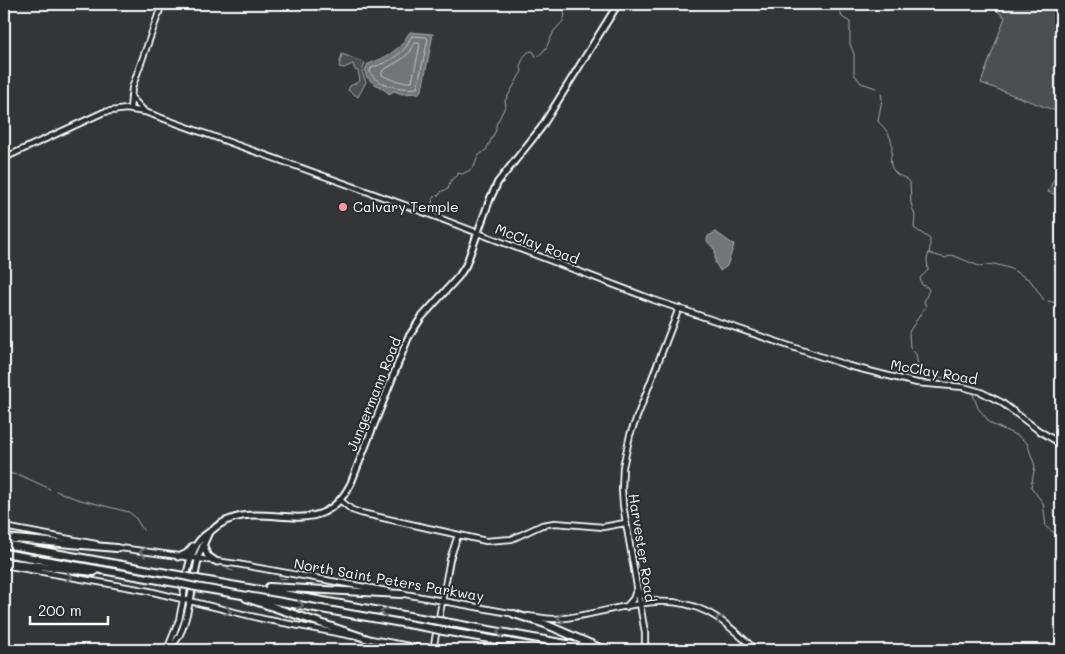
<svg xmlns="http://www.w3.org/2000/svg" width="1065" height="654" font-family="Mali,sans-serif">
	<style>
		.green { fill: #4c4f50; stroke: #a6a7a8 }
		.water { fill: #737576; stroke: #abacad }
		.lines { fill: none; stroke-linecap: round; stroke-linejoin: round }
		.shore { stroke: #c7c8c8; stroke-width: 1 }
		.stream { stroke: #abacad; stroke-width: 1 }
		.secondary-casing { stroke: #fff; stroke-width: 8 }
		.primary-casing { stroke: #fff; stroke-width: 9 }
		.highway-casing { stroke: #fff; stroke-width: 10 }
		.secondary { stroke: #2a2d2e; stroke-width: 4.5 }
		.primary { stroke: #2a2d2e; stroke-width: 5 }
		.highway { stroke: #2a2d2e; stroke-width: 6 }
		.highway-bridge-casing { stroke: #fff; stroke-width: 10; stroke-linecap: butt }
		.highway-bridge { stroke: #2a2d2e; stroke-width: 6 }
		.oneway { stroke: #6a6c6d }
		.poi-dot { fill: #ff9aa2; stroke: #2a2d2e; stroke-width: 2 }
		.labels { text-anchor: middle; stroke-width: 4; stroke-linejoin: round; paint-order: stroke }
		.poi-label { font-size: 14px; fill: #fff; stroke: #2a2d2e; text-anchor: start }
		.street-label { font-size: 14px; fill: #fff; stroke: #2a2d2e }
	</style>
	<rect width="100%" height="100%" fill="#333536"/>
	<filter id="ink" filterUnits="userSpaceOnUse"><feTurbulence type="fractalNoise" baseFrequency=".02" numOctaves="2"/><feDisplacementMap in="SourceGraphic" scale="10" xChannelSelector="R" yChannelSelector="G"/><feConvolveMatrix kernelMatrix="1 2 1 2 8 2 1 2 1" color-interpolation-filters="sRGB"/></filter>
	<g filter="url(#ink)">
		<path class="green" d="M987,4H1061V113L981,83L1005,17Z
			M342,54L365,63L362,72L366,82L358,97L348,90L350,86L360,81L358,71L355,70L353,64L344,68L339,67Z
			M1061,164V196L1048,192Z"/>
		<path class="water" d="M410,32L433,34L422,90L419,93L402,94L394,91L389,94C380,84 357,80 368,64C380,60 392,54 401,45C405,41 406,36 410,32Z
			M716,232L734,245L727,266L720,271L715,262V250L707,241L708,236Z"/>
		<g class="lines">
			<path class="shore" d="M412,36L426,37L428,39L417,88C404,90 376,86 370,72L371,68C383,64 398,57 406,47C409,43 409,40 412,36Z
				M415,43H419L420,45L412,82C403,83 390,80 382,75V71L402,59L410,52Z"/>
			<path class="stream" d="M838,4L842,17L850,22V44L854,54V74L861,83L876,88
				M881,93L882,99L878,121C883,127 889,132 891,140C895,150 886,162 894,171C898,177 905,176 910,182L911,203L915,216L914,228L930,239V248L927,260L928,270L920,278L922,285L927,287L929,290L924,302L926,306L909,332L910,348L916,354L919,372L930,376
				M431,205L434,197L439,195L442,191L448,189C450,184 450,178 457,176L458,173L462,174L470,170L474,167L478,156L486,150L496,130V125L506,105L505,101L521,73L522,70L520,66C523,59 525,51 533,51L537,58L546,48L554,31L563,21L565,15L563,10V4
				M929,253L945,258L952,255L979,266L994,264L1009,268L1030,280L1044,300
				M1048,301L1061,304
				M935,377L949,378
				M973,394L978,408L991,424L1018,436L1027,443L1035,466L1031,487L1043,503L1046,527L1057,535L1061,536
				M4,473L20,475L50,489
				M56,491L77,499L129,512L135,517L143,530
				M227,569L233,571
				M279,578L287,579"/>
			<g class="secondary-casing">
				<path id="secondary" d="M131,97L144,111
					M130,109L132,88L162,4
					M4,158L104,112L126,109L145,112L402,204L654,300L810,353L849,366L917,383L963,387L981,392L1001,402L1038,430L1061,444
					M340,500L352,510L361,513L486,541L512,539L542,525L555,523L603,527L625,523
					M4,527L96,544
					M113,547L237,564L387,591
					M4,565L149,591L263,619L353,636
					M638,590L647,598L657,601
					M399,593L515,614
					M626,607L633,599L636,591
					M528,616C536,617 545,619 554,619C603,617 657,587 705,611C724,620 740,636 756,650
					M365,638L431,650
					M167,650C182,640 186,618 190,601
					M167,650L179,620L183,600
					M433,650L450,559L458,535
					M645,650V633L623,505L622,490L623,467L630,435L679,308"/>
			</g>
			<g class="primary-casing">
				<path id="primary" d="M204,546L207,555L217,562
					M178,557L187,553L193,546
					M183,600C185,581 188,560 197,544C201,537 205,535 211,531C257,489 317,551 351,483L408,338L421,318L459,276L466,265L490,199L498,182L541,128L618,4
					M190,601L199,555L209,532"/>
			</g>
			<g class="highway-casing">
				<path id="highway" d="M4,538L116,548
					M4,544L184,576
					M4,553L182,584
					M4,562L94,572
					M197,579L432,620
					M196,587L430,628
					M269,587L401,594
					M246,598L368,639
					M514,614L545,624L605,650
					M445,622L600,650
					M443,631L555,650"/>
			</g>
			<use href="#secondary" class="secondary"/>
			<use href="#primary" class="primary"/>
			<use href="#highway" class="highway"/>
			<g class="highway-bridge-casing">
				<path id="highway-bridge" d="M184,576L197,579
					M182,584L196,587
					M432,620L445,622
					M430,628L443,631"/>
			</g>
			<use href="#highway-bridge" class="highway-bridge"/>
		</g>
		<defs><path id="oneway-chevron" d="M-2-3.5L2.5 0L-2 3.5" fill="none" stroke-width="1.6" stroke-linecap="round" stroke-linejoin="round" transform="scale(1.25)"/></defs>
		<g class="oneway">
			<use href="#oneway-chevron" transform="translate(143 552) rotate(-172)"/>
			<use href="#oneway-chevron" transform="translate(69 577) rotate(10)"/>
			<use href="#oneway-chevron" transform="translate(300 605) rotate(10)"/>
			<use href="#oneway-chevron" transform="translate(228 611) rotate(13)"/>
			<use href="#oneway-chevron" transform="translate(384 612) rotate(-170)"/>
			<use href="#oneway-chevron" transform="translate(561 618) rotate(174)"/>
			<use href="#oneway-chevron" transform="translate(719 619) rotate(-145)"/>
			<use href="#oneway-chevron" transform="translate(500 632) rotate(-170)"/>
		</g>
	</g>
	<circle class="poi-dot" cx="343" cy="207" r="5"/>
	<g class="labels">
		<g class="poi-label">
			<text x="353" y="212">Calvary Temple</text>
		</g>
		<g class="street-label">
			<text transform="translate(537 244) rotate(21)" y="5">McClay Road</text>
			<text transform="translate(934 372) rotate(10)" y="5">McClay Road</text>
			<text transform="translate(374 394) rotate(-68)" y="5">Jungermann Road</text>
			<text transform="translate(642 548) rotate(81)" y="5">Harvester Road</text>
			<text transform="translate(389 580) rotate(10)" y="5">North Saint Peters Parkway</text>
		</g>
	</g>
	<rect width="1065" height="654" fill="none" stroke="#2a2d2e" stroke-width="20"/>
	<rect x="10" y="10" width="1045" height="634" fill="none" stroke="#fff" stroke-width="2" filter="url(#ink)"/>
	<path d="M30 616v8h78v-8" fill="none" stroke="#ffffff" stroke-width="2.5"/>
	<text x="38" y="616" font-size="15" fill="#ffffff" stroke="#2a2d2e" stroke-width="4" paint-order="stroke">200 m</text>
</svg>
